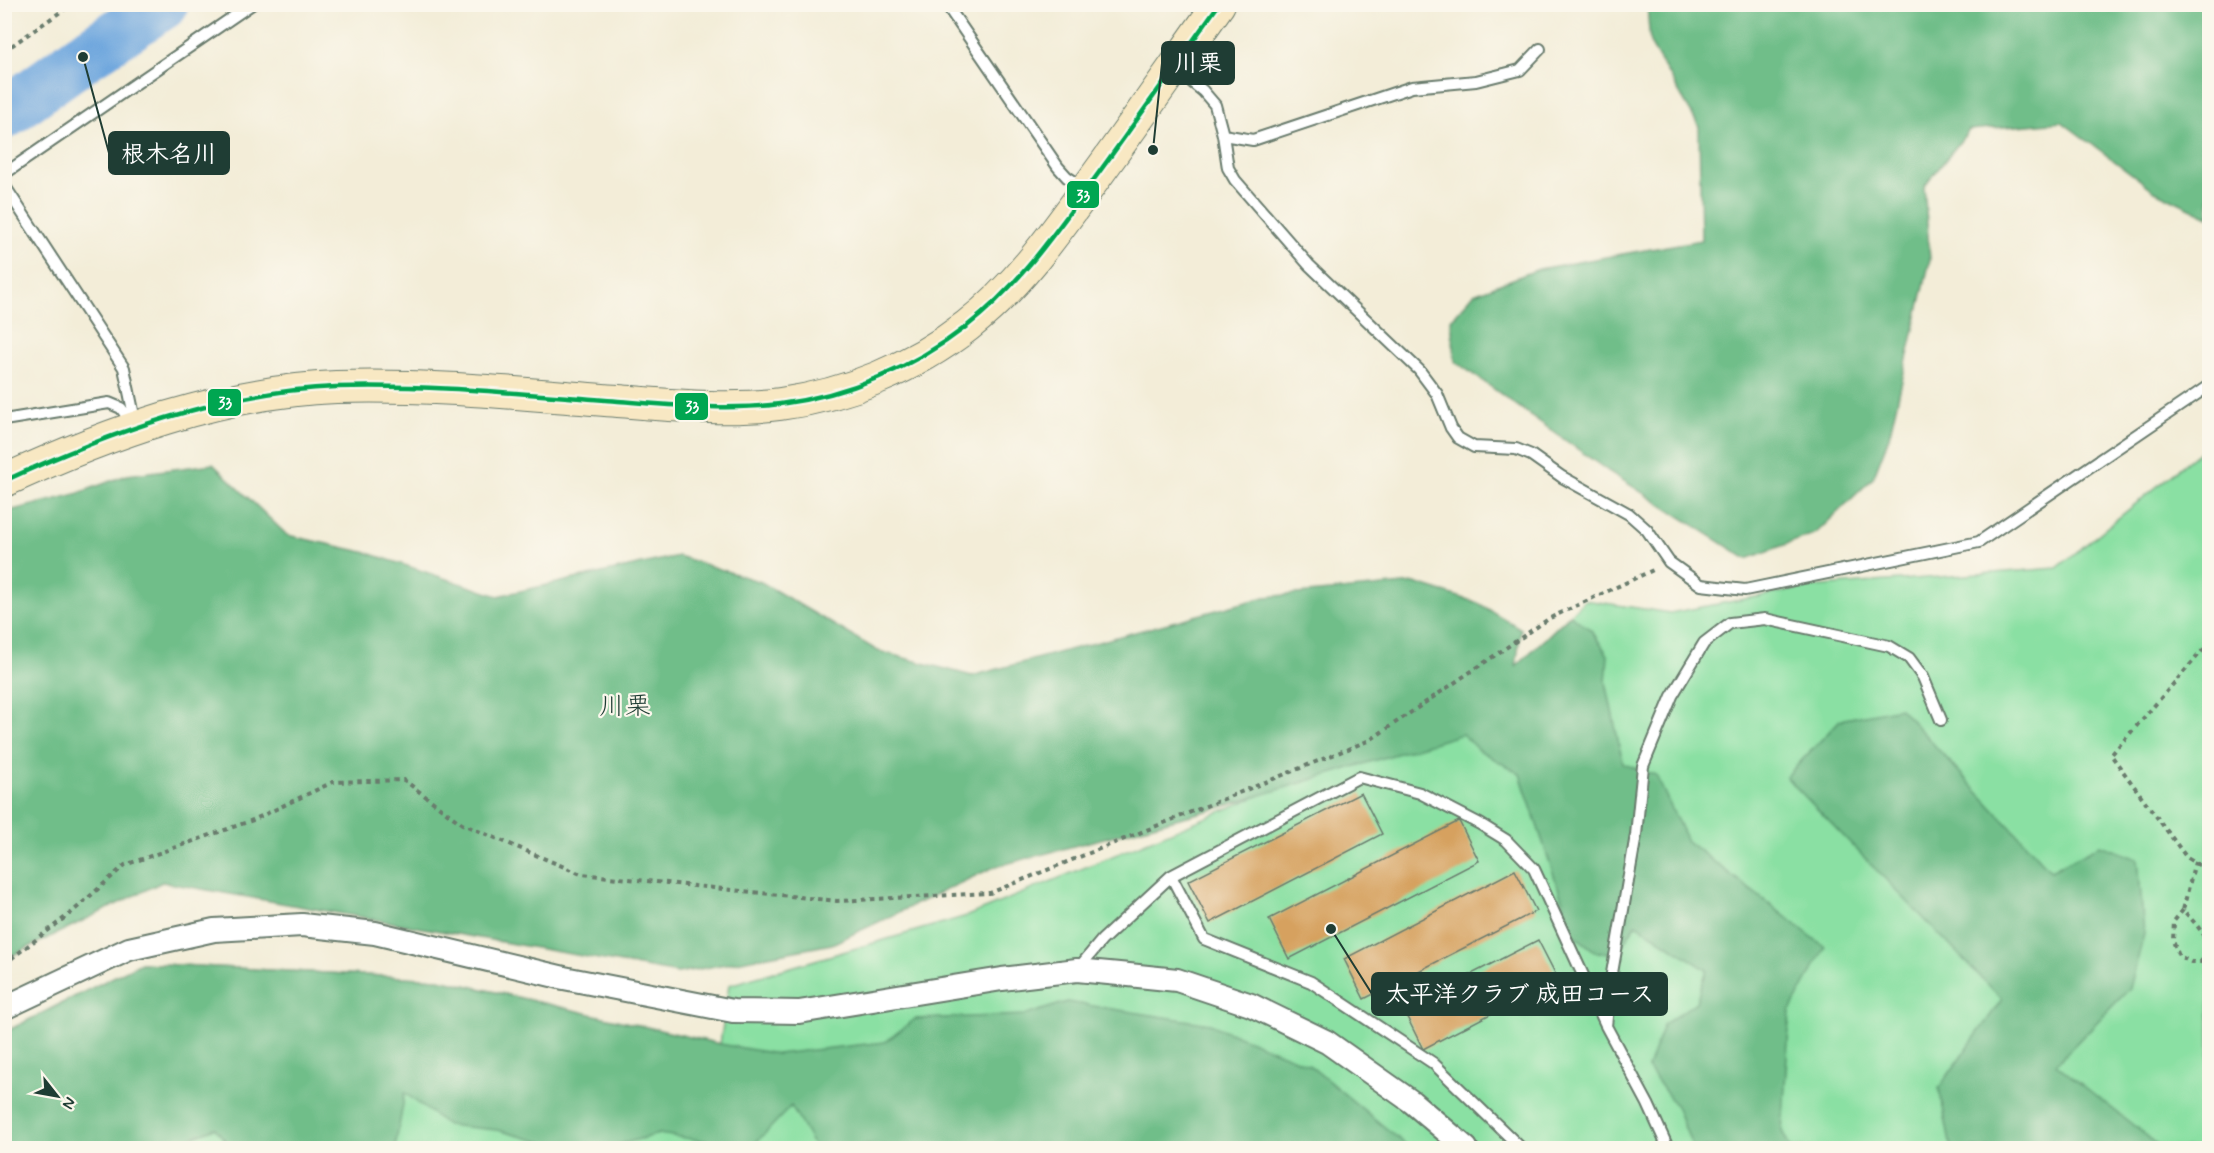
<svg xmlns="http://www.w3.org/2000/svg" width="2214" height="1153" font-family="Mynerve,'Klee One',sans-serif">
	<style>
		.green { fill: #8ae0a3; stroke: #548e6c; stroke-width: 1.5 }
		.forest { fill: #6fbe89; stroke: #477e5e; stroke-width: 1.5 }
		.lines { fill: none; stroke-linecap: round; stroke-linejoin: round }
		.river { stroke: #70a7de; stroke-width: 51 }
		.building { fill: #d6a15e }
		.lane-casing { stroke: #697b6d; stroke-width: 14 }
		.street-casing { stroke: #697b6d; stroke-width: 26 }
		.secondary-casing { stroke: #697b6d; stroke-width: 34 }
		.path { stroke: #697b6d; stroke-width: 4; stroke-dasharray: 4.5 4.5; stroke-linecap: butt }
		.lane { stroke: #fff; stroke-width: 10 }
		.street { stroke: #fff; stroke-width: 22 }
		.secondary { stroke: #f8e8c3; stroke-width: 32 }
		.bus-1-casing { stroke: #fbf7ec; stroke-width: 9 }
		.bus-1 { stroke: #00a651; stroke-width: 4.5 }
		.labels { text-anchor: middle; stroke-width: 4.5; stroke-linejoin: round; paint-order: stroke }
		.quarter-label { font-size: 26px; fill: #1f3d34; stroke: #fbf7ec }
		.leader { fill: none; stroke: #1f3d34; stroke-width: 2 }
		.callout-dot { fill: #1f3d34; stroke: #fbf7ec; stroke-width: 2 }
		.callout { fill: #1f3d34; stroke: #1f3d34; stroke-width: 2 }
		.callout-label { font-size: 24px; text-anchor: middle; font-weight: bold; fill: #fff }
		.line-badge { stroke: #fbf7ec; stroke-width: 2 }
		.badge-label { font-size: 16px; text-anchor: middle; font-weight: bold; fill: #fff }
	</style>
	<rect width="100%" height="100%" fill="#fbf7ec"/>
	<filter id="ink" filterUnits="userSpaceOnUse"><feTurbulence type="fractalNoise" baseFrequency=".0167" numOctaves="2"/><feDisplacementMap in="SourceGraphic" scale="12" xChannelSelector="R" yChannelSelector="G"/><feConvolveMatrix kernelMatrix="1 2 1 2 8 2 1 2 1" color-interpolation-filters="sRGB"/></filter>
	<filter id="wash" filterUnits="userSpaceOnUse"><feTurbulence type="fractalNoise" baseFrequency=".008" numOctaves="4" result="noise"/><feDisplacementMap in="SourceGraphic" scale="24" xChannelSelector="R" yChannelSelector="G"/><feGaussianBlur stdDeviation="1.35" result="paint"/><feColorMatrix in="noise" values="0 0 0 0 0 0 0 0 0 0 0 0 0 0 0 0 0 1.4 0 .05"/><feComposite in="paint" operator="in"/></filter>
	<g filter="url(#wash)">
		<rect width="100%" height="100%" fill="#f3edd8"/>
		<path class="green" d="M2209,444V1148H5V1032L141,963L439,979L720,1044L729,985L967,916L1474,707L1585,600L1670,613L1809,587L2057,568Z"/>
		<path class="forest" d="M1647,5H2209V217L2155,191L2062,122L1969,130L1924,187L1930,260L1889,437L1873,478L1816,533L1747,559L1608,471L1455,361L1451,320L1474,294L1539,269L1701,240L1699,126L1650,43Z
			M213,464L287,535L368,553L498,596L678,556L761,582L878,651L972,676L1265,597L1415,583L1478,603L1521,629L1516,666L1570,615L1591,630L1608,655L1606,682L1623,764L1656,775L1687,841L1825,947L1790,1011L1782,1131L1791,1148H1693L1676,1106L1648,1068L1663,1025L1696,1002L1707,970L1636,924L1617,953L1596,952L1574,935L1520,774L1477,749L1462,734L1218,808L994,867L832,944L678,973L162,882L5,959V512L76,494L127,475Z
			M1900,708L2051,871L2100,845L2138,859L2144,934L2130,988L2056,1064L2162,1148H1951L1939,1088L2002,999L1786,777L1840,720Z
			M141,963L439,979L720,1044L777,1054L885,1042L915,1019L1026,1015L1067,1002L1210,1024L1309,1065L1410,1148H904L875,1144L840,1148H815L791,1106L751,1148L659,1134L606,1148H564L497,1130L447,1125L405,1093L395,1148H231L215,1128L166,1148H5V1032Z"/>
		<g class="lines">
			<path class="river" d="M4,114L83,57L163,4"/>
		</g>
		<g id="blocks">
			<path class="building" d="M1361,793L1382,834L1210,923L1188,881Z
				M1459,821L1479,861L1289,959L1269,919Z
				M1515,870L1536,911L1364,999L1344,959Z
				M1538,940L1558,979L1423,1049L1403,1009Z"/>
		</g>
	</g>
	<g filter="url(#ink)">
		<use href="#blocks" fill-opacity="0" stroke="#697b6d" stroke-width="1.5"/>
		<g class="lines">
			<g class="lane-casing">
				<path id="lane" d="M946,4L1058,167L1067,177L1084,188
					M1176,69L1203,91L1215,105L1223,135L1228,168L1235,180L1309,265L1419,370L1437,394L1451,428L1458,438L1474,447L1516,449L1531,455L1562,477L1629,514L1647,530L1669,562L1701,585L1745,590L1979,542L2210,385
					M1223,135L1253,140L1412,87L1476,81L1520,70L1540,49
					M4,174L252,4
					M4,185L124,368L136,425
					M4,420L109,403L121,408L134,426
					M1171,876L1204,939L1311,982L1433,1063L1521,1148
					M1077,970L1102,940L1171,876L1359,777L1420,793L1480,824L1506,840L1534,869L1606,1025
					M1668,1148L1648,1104L1606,1026L1612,973L1636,835L1643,766L1672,696L1704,643L1730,623L1765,619L1889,646L1909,658L1923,677L1941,720"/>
			</g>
			<g class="street-casing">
				<path id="street" d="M4,1008L129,949L214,930L302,925L375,933L564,978L733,1011L799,1012L1002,979L1077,970L1119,974L1177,980L1251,1005L1327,1042L1412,1102L1466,1148"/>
			</g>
			<g class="secondary-casing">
				<path id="secondary" d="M4,481C106,434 223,391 336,387C430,384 524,394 618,401C671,405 727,411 780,404C847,395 913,368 967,326C1021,284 1060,226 1100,171C1140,116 1179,60 1219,4"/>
			</g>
			<path class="path" d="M4,51L72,4
				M2210,642L2111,755L2187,858L2202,867L2210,868
				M2183,910L2174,921L2173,941L2179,956L2191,962H2201C2214,939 2198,927 2183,910L2195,862
				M4,964L71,913L125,865L253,820L333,782L404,780L462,824L581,874L837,901L990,893L1370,740L1550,618L1653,570"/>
			<use href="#lane" class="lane"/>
			<use href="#street" class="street"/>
			<use href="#secondary" class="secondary"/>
			<g class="bus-1-casing">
				<path id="bus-1" d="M4,481C106,434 223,391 336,387C430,384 524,394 618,401C671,405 727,411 780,404C847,395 913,368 967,326C1021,284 1060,226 1100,171C1140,116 1179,60 1219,4"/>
			</g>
			<use href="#bus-1" class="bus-1"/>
		</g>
	</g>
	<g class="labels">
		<g class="quarter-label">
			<text x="625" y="714">川栗</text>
		</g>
	</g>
	<path class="leader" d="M1153 150L1162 63M83 57L109 153M1331 929L1372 994"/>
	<g class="callout-dot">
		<circle cx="1153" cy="150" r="6"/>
		<circle cx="83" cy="57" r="6"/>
		<circle cx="1331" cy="929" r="6"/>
	</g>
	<g class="callout">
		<rect x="1162" y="42" width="72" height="42" rx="6"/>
		<rect x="109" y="132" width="120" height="42" rx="6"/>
		<rect x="1372" y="973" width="295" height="42" rx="6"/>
	</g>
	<g class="callout-label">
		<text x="1198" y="71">川栗</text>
		<text x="169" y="162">根木名川</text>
		<text x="1520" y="1002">太平洋クラブ 成田コース</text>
	</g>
	<g class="line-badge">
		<rect x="1066" y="180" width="34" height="29" rx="6" fill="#00a651"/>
		<rect x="207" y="388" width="35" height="29" rx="6" fill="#00a651"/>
		<rect x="674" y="392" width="35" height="29" rx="6" fill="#00a651"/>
	</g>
	<g class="badge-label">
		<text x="1083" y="201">33</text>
		<text x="225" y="408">33</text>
		<text x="692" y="412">33</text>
	</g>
	<rect width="2214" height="1153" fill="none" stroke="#fbf7ec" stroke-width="24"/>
	<g transform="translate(57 1096) rotate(121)" stroke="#fbf7ec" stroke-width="4.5" paint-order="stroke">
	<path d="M0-4.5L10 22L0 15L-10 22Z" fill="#1f3d34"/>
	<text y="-9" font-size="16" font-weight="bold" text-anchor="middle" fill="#1f3d34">N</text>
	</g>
</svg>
